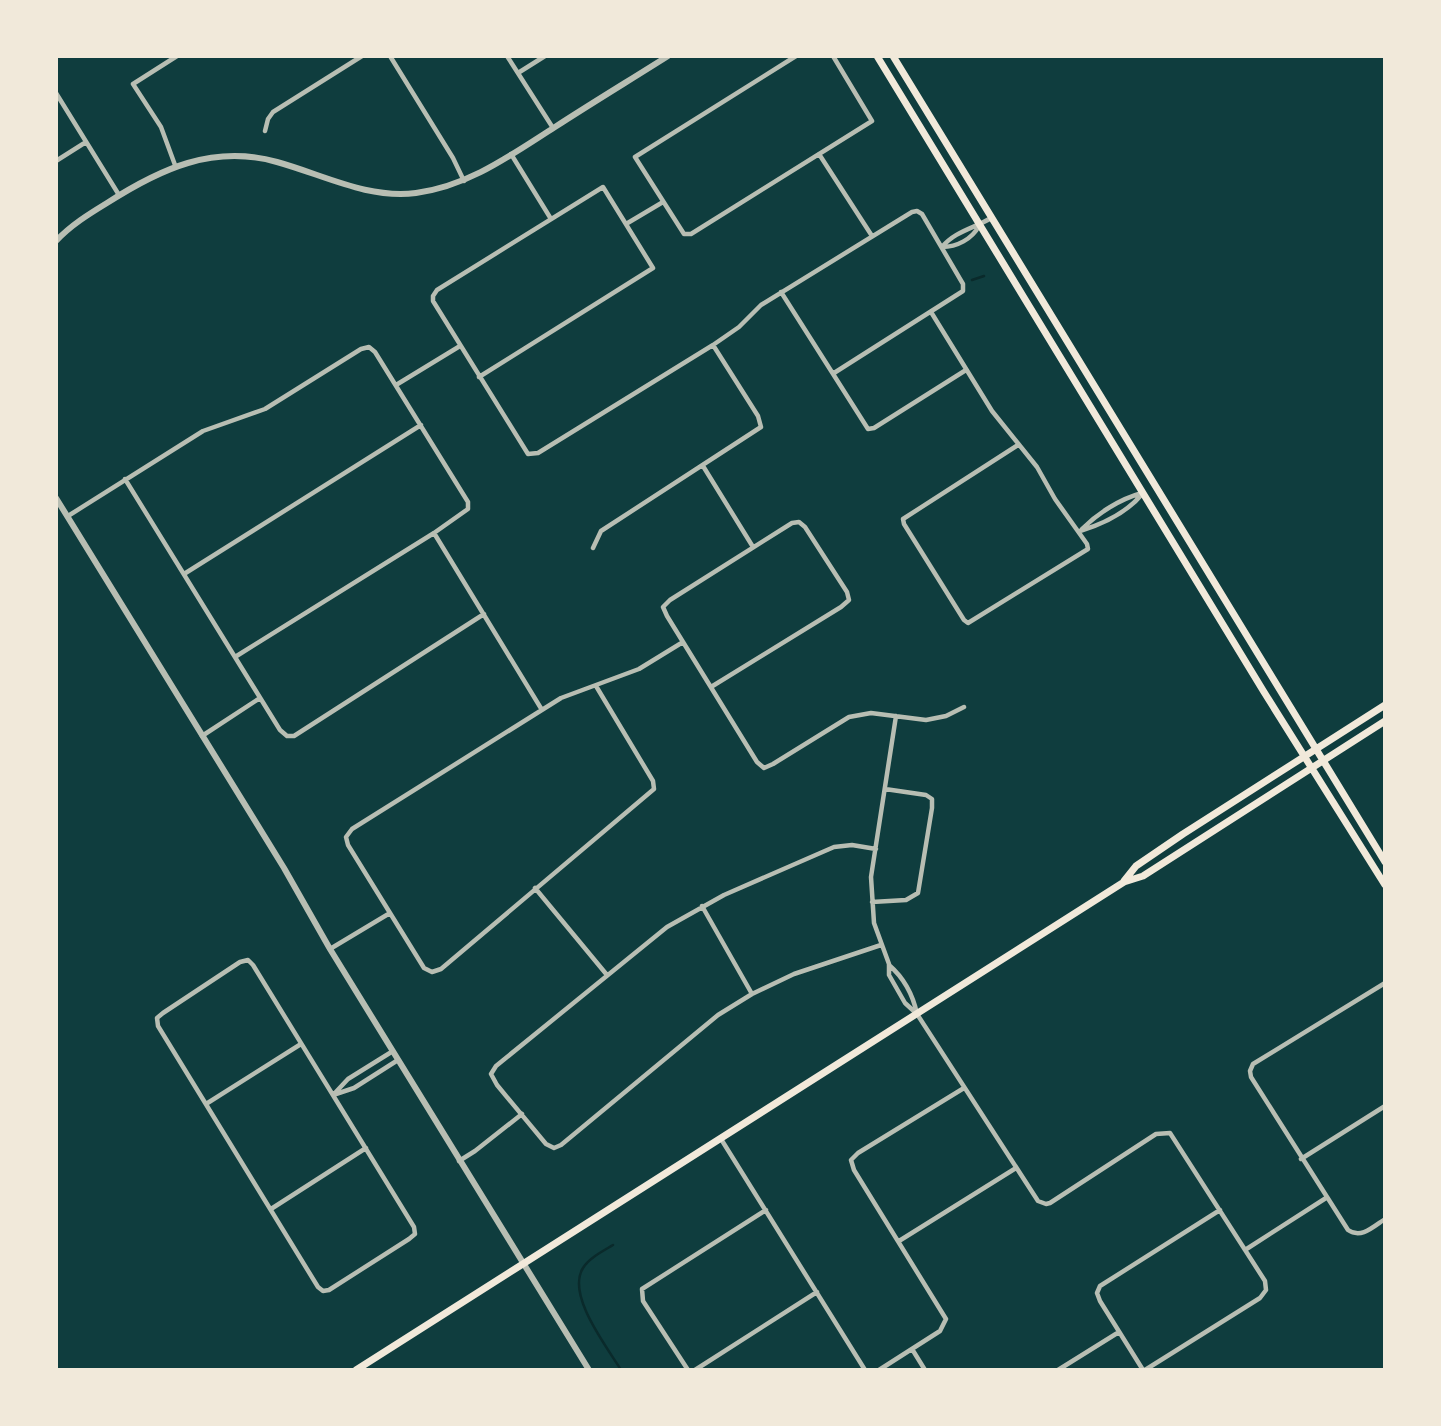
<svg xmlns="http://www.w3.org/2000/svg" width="1441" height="1426" font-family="Mulish,sans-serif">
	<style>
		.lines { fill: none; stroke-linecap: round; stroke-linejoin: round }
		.stream { stroke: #0a2a2b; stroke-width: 2.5 }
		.minor { stroke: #b8beb3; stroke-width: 4.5 }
		.tertiary { stroke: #b8beb3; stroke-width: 6 }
		.secondary { stroke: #f1e9da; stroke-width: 7 }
	</style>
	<rect width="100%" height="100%" fill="#0f3d3e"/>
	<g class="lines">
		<path class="stream" d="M972,280L984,276
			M613,1245C603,1251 589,1258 583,1268C566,1295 607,1347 621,1370"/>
		<path class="minor" d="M390,56L453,158L464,181
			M507,56L553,128
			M796,56L635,157L684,234H691L872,121L833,56
			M518,73L545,56
			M56,93L119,195
			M265,131L268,119L273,112L362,56
			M511,154L551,219
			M819,154L872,236
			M56,161L86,142
			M175,165L161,127L133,84L177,56
			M626,224L663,202
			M942,247C955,231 975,228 991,218
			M942,247C957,247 972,239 979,226
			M781,292L868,429L874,428L966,370
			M931,312L992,411L1037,467L1055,499L1087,544L1088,549L968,623L964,620L904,524L903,519L1018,445
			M479,377L653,268L603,187L437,290L433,296V301L528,454L538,453L713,345L739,327L761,305L912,212L917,211L922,214L963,284V291L834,373
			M396,385L460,346
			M703,466L753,547
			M125,479L280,730L287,736H294L484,614
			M68,516L203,431L265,409L361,349L369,347L375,352L468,502V509L434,533L235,657
			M1082,529C1098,513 1120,499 1142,493
			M1080,531C1103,524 1127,513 1143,493
			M434,533L542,710
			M593,548L601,531L761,427L758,416L713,345
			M184,574L421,425
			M596,686L653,781L654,789L441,969L432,972L424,968L348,845L346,837L352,829L561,698L639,669L683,642
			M711,687L841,607L849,600L847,592L805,527L799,522L792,523L670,600L663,607L667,616L757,762L764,768L773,764L849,717L871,713L926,720L946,716L964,707
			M896,716L871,877L874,923L889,964V975L905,1003L917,1014L1038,1201L1046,1204L1050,1203L1156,1134L1170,1133L1265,1281L1266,1290L1260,1298L1145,1370
			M202,736L260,698
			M876,849L852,845L834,847L724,895L667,927L496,1066L491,1074L497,1085L546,1144L554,1148L561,1145L718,1015L752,994L794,974L881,945
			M535,888L607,975
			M872,902L906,900L918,893L932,808V799L926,795L885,789
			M702,906L752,994
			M330,949L390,913
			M248,960L253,965L414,1227L415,1234L409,1239L329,1290L323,1291L318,1287L158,1026L157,1018L163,1013L240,962Z
			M889,965C904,978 913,995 917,1014
			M1385,983L1253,1064L1250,1071L1251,1077L1348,1230C1361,1239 1373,1227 1385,1219
			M334,1094L348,1079L393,1051
			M333,1095L354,1088L398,1060
			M206,1104L301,1044
			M721,1139L865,1370
			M1301,1159L1385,1106
			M459,1161L475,1151L522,1114
			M271,1209L366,1148
			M899,1241L1016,1168
			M1245,1250L1326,1198
			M912,1349L925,1370
			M688,1370L643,1301L642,1289L766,1210
			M695,1370L817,1292
			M879,1370L940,1331L946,1319L854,1170L851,1160L858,1153L964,1088
			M1058,1370L1119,1332
			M1143,1370L1100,1301L1097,1293L1100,1286L1220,1210"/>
		<path class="tertiary" d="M56,241C71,225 89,214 107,203C160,169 213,144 277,162C324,175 367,199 416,193C469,186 511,155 555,127C592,103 630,80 668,56
			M56,498L284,868L330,949L589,1370"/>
		<path class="secondary" d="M877,56L1264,692L1385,885
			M893,56L1385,862
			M1124,881L1136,866L1183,834L1385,705
			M356,1370L1124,882L1143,876L1385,721"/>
	</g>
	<rect width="1441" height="1426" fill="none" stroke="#f1e9da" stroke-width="116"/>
</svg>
